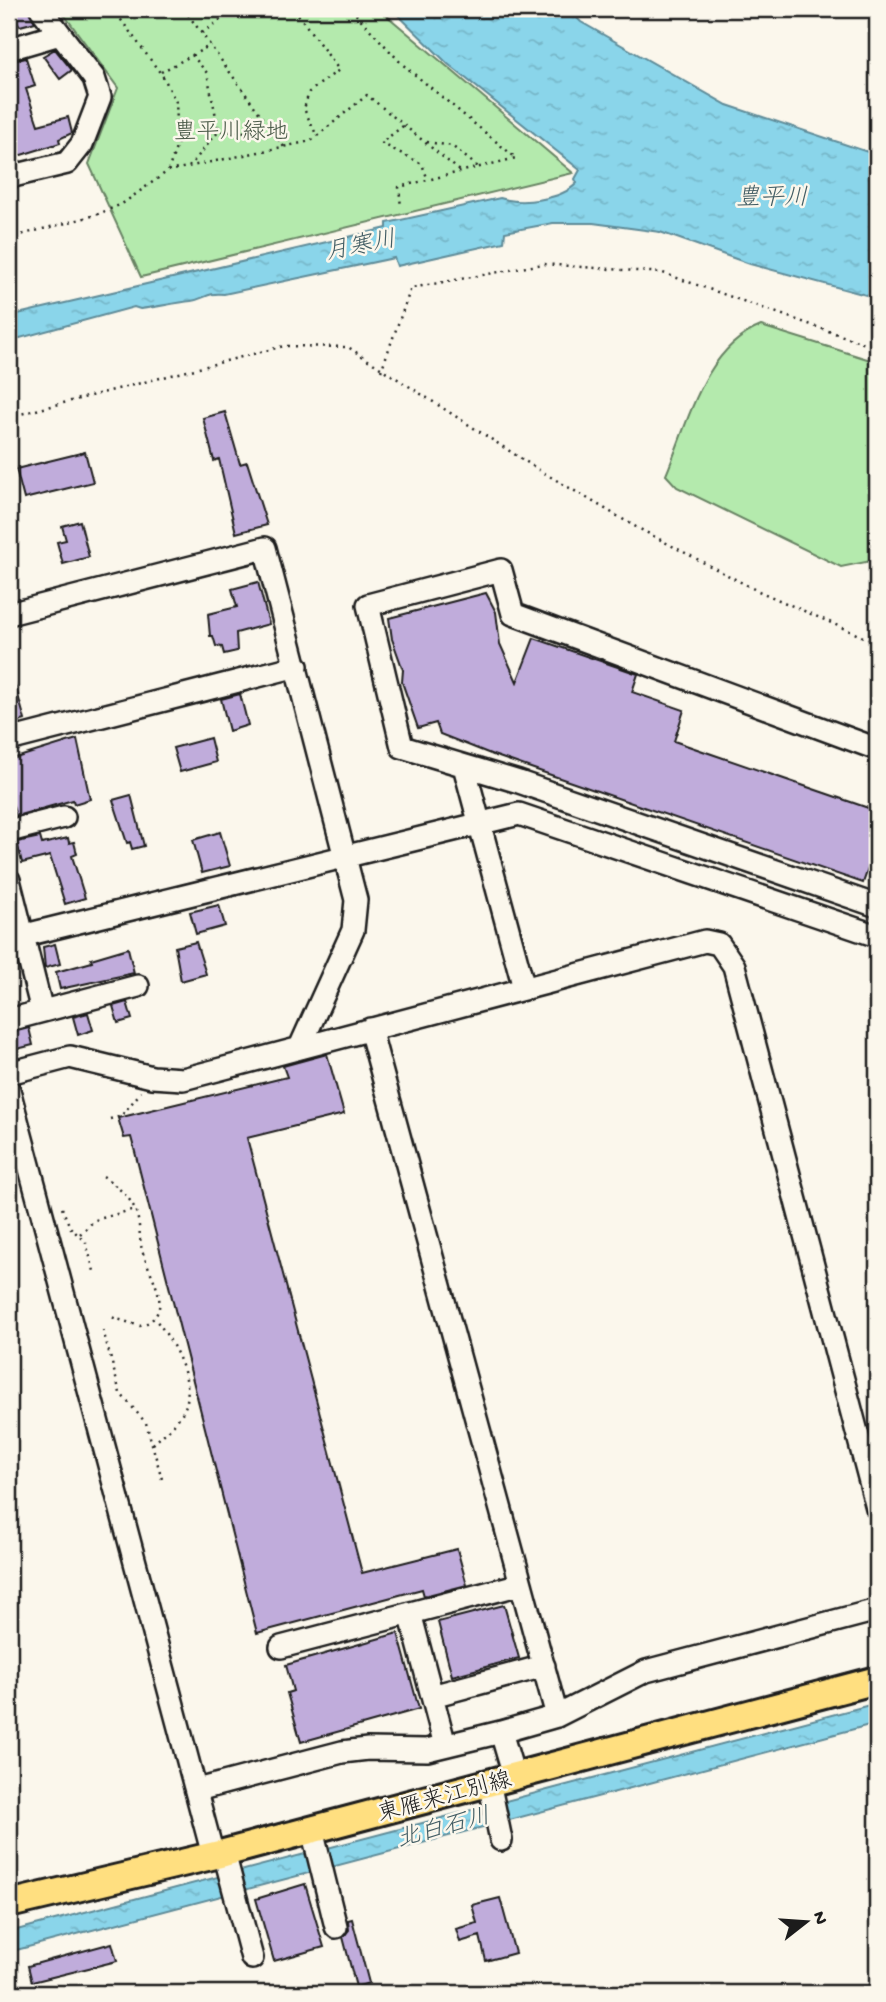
<svg xmlns="http://www.w3.org/2000/svg" width="886" height="2002" font-family="'Gochi Hand','Klee One',sans-serif">
	<style>
		.green { fill: #b4eaad; stroke: #688364; stroke-width: 2 }
		.water { fill: url(#water-ripples); stroke: #5e8b98; stroke-width: 2 }
		.building { fill: #c0acdb; stroke: #1c1c1c; stroke-width: 2 }
		.lines { fill: none; stroke-linecap: round; stroke-linejoin: round }
		.minor-casing { stroke: #1c1c1c; stroke-width: 26 }
		.major-casing { stroke: #1c1c1c; stroke-width: 32 }
		.path { stroke: #1c1c1c; stroke-width: 2.5; stroke-dasharray: 2 5; stroke-linecap: butt }
		.minor { stroke: #fbf7ec; stroke-width: 21 }
		.major { stroke: #ffdf80; stroke-width: 26 }
		.labels { text-anchor: middle; stroke-width: 5; stroke-linejoin: round; paint-order: stroke }
		.park-label { font-size: 23px; fill: #4a5a48; stroke: #fbf7ec }
		.street-label { font-size: 23px; fill: #1c1c1c; stroke: #fbf7ec }
		.water-label { font-size: 24px; font-style: italic; fill: #425d64; stroke: #fbf7ec }
	</style>
	<defs>
		<pattern id="water-ripples" width="26" height="14" patternUnits="userSpaceOnUse" patternTransform="scale(1.75)"><rect width="26" height="14" fill="#8ad5ea"/><path d="M2 4q2-2 4 0t4 0M15 11q2-2 4 0t4 0" fill="none" stroke="#76b6c8"/></pattern>
	</defs>
	<rect width="100%" height="100%" fill="#fbf7ec"/>
	<filter id="ink" filterUnits="userSpaceOnUse"><feTurbulence type="fractalNoise" baseFrequency=".0143" numOctaves="2"/><feDisplacementMap in="SourceGraphic" scale="14" xChannelSelector="R" yChannelSelector="G"/><feConvolveMatrix kernelMatrix="1 2 1 2 8 2 1 2 1" color-interpolation-filters="sRGB"/></filter>
	<g filter="url(#ink)">
		<path class="green" d="M60,9H379L573,173L141,277L89,164L118,88Z
			M761,326L877,362L876,560L841,567L677,487L666,475C688,423 704,348 761,326Z"/>
		<path class="water" d="M392,9H568L581,22L727,105L877,155V298L750,264L660,232L593,223H553L505,232L504,242L397,266L394,258L224,294C207,292 205,299 191,301C174,303 157,307 140,309L134,307L9,341V316L387,228V223L500,198C521,205 561,200 577,183L575,179L580,170L448,64Z
			M877,1703V1723L9,1952V1932Z"/>
		<path class="building" d="M9,9H28L35,22L20,26Z
			M55,49L72,70L60,79L43,56Z
			M26,58L35,86L26,89L38,125L68,117L72,133L59,139L60,143L18,156L11,134L18,132L9,100V62Z
			M225,412L240,464L247,462L267,525L236,533L219,459L214,461L203,418Z
			M85,452L93,482L24,499L16,469Z
			M80,521L89,557L63,564L57,542L66,540L62,526Z
			M258,582L269,624L236,633L237,651L224,654L222,647L216,646L213,636H210L208,614L237,607L232,589Z
			M486,593L496,612L500,644L517,682L534,638L638,674L632,692L684,710L674,741L877,811V843L863,883L493,755L440,734L436,723L418,728L402,682L403,670L392,639L389,618Z
			M9,674H12L25,720L9,725Z
			M240,694L248,725L229,731L221,699Z
			M210,738L216,762L180,772L173,748Z
			M77,739L90,799L74,804L73,800L16,816L11,800L9,801V760Z
			M131,795L144,846L132,849L130,842L127,843L113,800Z
			M220,832L230,866L202,873L193,840Z
			M40,837L42,844L68,838L69,843L74,842L77,854L72,856L85,898L65,904L50,856L22,863L17,842Z
			M219,905L225,926L196,934L190,912Z
			M196,942L206,974L181,981L175,947Z
			M55,944L60,964L45,968L43,947Z
			M128,948L134,973L60,989L56,972L92,962L91,959Z
			M127,1002L132,1019L118,1023L113,1006Z
			M88,1013L93,1030L78,1035L73,1017Z
			M29,1028L33,1045L9,1051V1033Z
			M327,1054L344,1114L247,1138L362,1573L457,1549L467,1585L424,1596L422,1589L257,1633L135,1152L131,1137L124,1138L118,1118L287,1077L283,1066Z
			M504,1605L519,1658L452,1676L438,1622Z
			M398,1633L419,1709L301,1742L287,1693L293,1691L286,1665Z
			M305,1884L324,1947L274,1961L256,1899Z
			M500,1898L515,1953L486,1961L480,1936L460,1942L456,1929L477,1923L472,1905Z
			M352,1919L369,1983L356,1987L343,1937L349,1930L348,1920Z
			M112,1943L117,1961L32,1982L28,1966Z"/>
		<g class="lines">
			<g class="minor-casing">
				<path id="minor" d="M9,49L60,34
					M9,177L67,163L82,144L100,97L94,78L41,9
					M9,614L265,548L356,900L353,930L300,1047
					M9,740L297,666
					M877,749L513,614L501,570L368,605L402,747L519,782L877,906
					M464,766L524,988
					M9,831L64,817
					M9,880L42,1011
					M9,939L519,814L877,936
					M9,1020L138,986
					M370,1029L557,1716
					M9,1073L70,1057L152,1077L183,1079L705,941L719,944L734,966L877,1508
					M9,1090L213,1855
					M410,1613L445,1745
					M281,1647L521,1584
					M432,1696L544,1666
					M501,1732L514,1776
					M489,1782L501,1840
					M197,1790L342,1752L368,1749L427,1750L501,1732L557,1716L646,1671L877,1610
					M312,1830L336,1927
					M224,1853L252,1958"/>
			</g>
			<g class="major-casing">
				<path id="major" d="M9,1904L224,1853L877,1680"/>
			</g>
			<path class="path" d="M184,9L284,147
				M294,9L339,70L309,92L304,109L316,134
				M351,9L402,64L516,158L399,187L401,207
				M202,33L235,9
				M192,55L207,73L219,131
				M161,72L211,45
				M403,126L381,143L422,164L428,180
				M427,142L452,146L478,167
				M189,167L219,131L274,133
				M168,171L311,141L367,95L460,171
				M9,238L96,215L122,204L168,171L178,142L176,102L164,78L113,9
				M381,371L411,288L543,264L663,273L877,348
				M9,417L284,346L348,347L539,470L636,527L754,589L877,643
				M110,1119L121,1116L141,1092
				M103,1176C115,1185 127,1194 134,1207C140,1220 139,1232 141,1245C145,1271 181,1312 140,1326L111,1317
				M62,1208L70,1227L86,1243L94,1271
				M80,1234L95,1220L135,1209
				M103,1330L120,1393L146,1423L162,1479
				M153,1444C165,1433 180,1421 186,1405C194,1379 171,1337 154,1318"/>
			<use href="#minor" class="minor"/>
			<use href="#major" class="major"/>
		</g>
	</g>
	<g class="labels">
		<g class="park-label">
			<text x="231" y="138">豊平川緑地</text>
		</g>
		<g class="street-label">
			<text transform="translate(444 1795) rotate(-15)" y="8">東雁来江別線</text>
		</g>
		<g class="water-label">
			<text x="772" y="204">豊平川</text>
			<text transform="translate(360 244) rotate(-11)" y="8">月寒川</text>
			<text transform="translate(443 1826) rotate(-15)" y="8">北白石川</text>
		</g>
	</g>
	<rect width="886" height="2002" fill="none" stroke="#fbf7ec" stroke-width="35"/>
	<rect x="18" y="18" width="851" height="1967" fill="none" stroke="#1c1c1c" stroke-width="2.5" filter="url(#ink)"/>
	<g transform="translate(806 1922) rotate(73)" stroke="#fbf7ec" stroke-width="5" paint-order="stroke">
	<path d="M0-5L12 26L0 18L-12 26Z" fill="#1c1c1c"/>
	<text y="-10" font-size="19" font-weight="bold" text-anchor="middle" fill="#1c1c1c">N</text>
	</g>
</svg>
